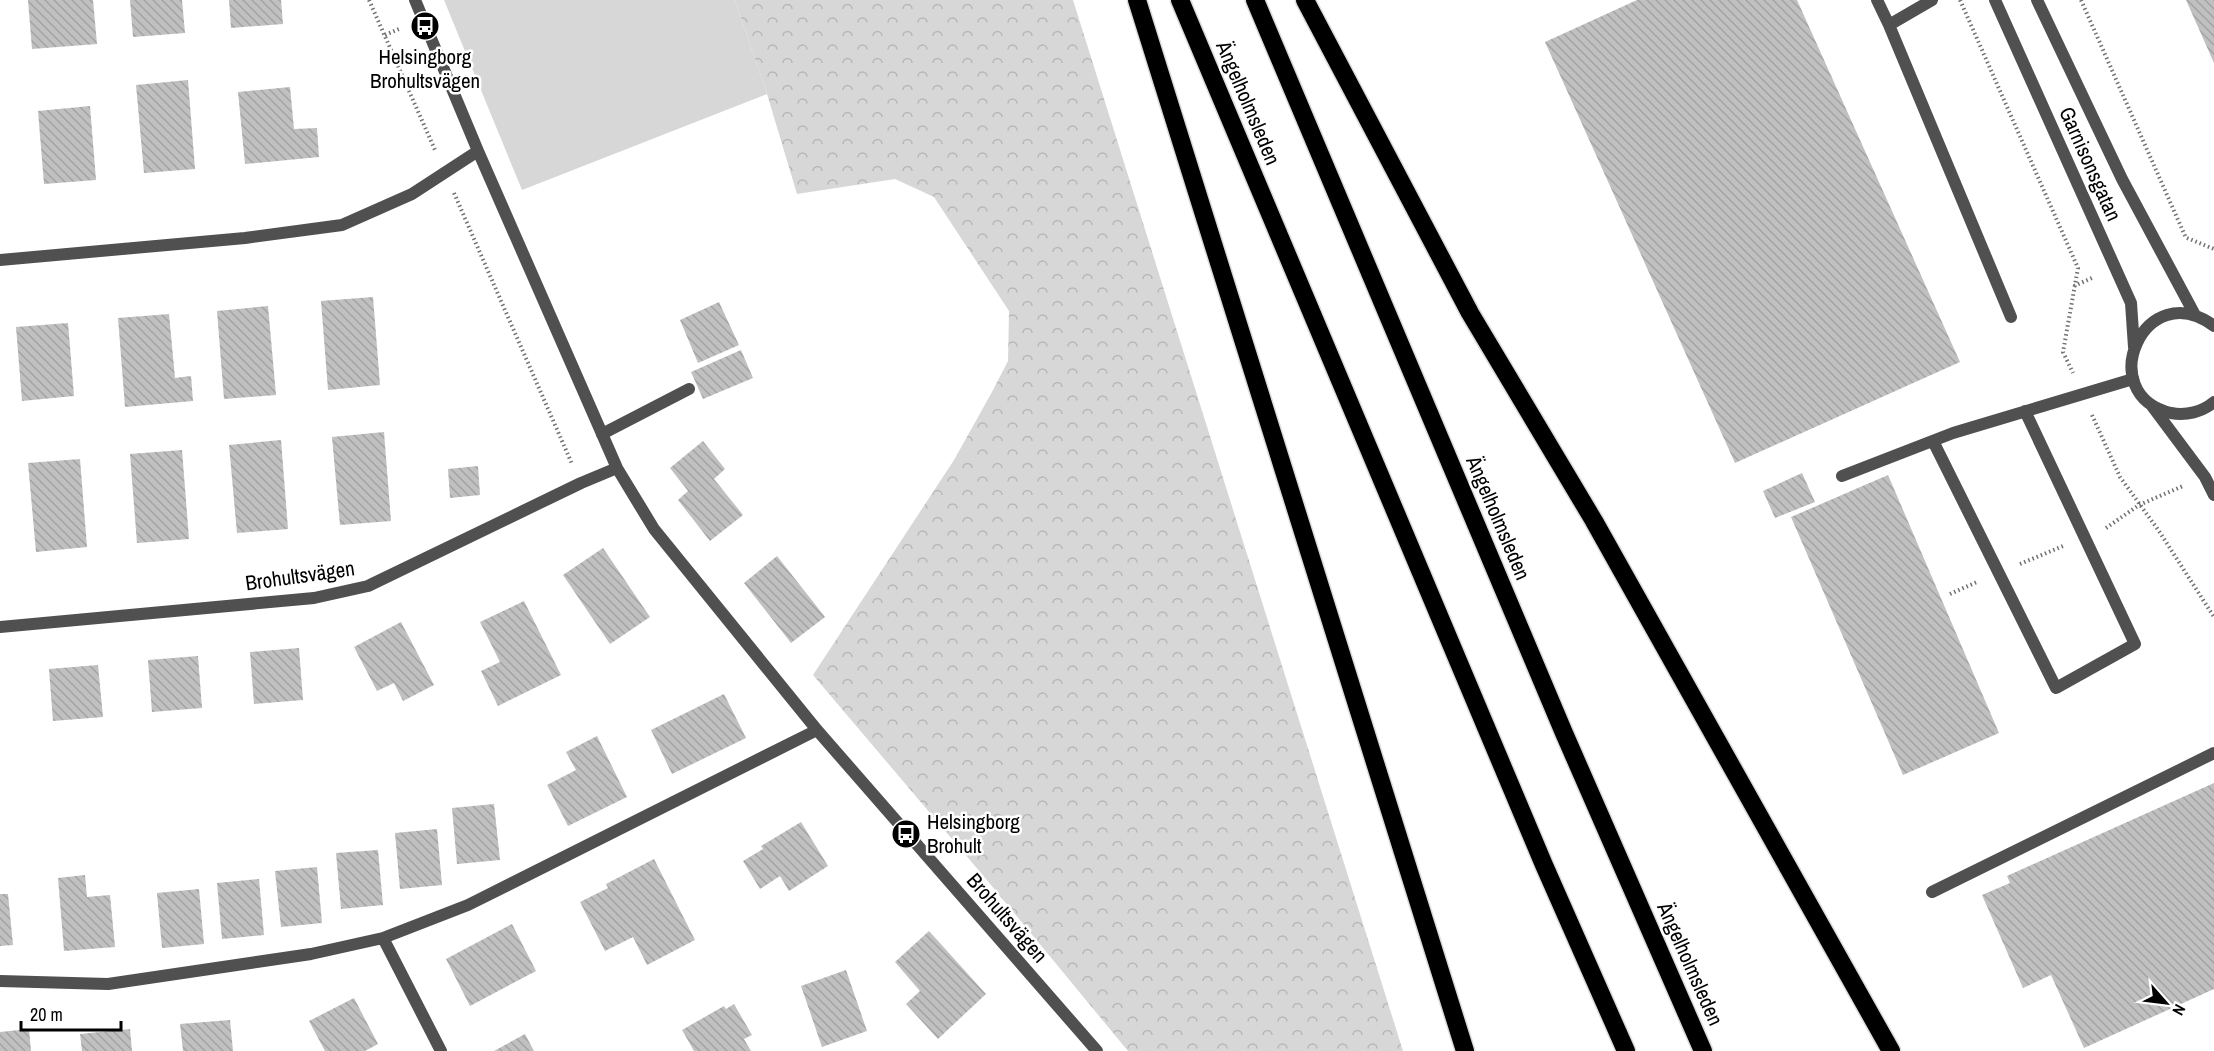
<svg xmlns="http://www.w3.org/2000/svg" width="2214" height="1051" font-family="'Archivo Narrow',sans-serif">
	<style>
		.green { fill: #d7d7d7 }
		.park { fill: url(#park-crowns) }
		.building { fill: url(#building-back-hatch) }
		.lines { fill: none; stroke-linecap: round; stroke-linejoin: round }
		.motorway-casing { stroke: #dbdbdb; stroke-width: 21 }
		.path { stroke: #727272; stroke-width: 4; stroke-dasharray: 1.5 3; stroke-linecap: butt }
		.service { stroke: #505050; stroke-width: 12 }
		.minor { stroke: #505050; stroke-width: 12 }
		.tertiary { stroke: #505050; stroke-width: 12 }
		.motorway { stroke: #000; stroke-width: 18 }
		.labels { text-anchor: middle; stroke-width: 5; stroke-linejoin: round; paint-order: stroke }
		.poi-label { font-size: 21px; fill: #000; stroke: #fff }
		.street-label { font-size: 21px; fill: #000; stroke: #fff }
	</style>
	<defs>
		<pattern id="park-crowns" width="20" height="18" patternUnits="userSpaceOnUse" patternTransform="scale(1.5)"><rect width="20" height="18" fill="#d7d7d7"/><path d="M2 6a3 3 0 1 1 6 0M12 15a3 3 0 1 1 6 0" fill="none" stroke="#b7b7b7"/></pattern>
		<pattern id="building-back-hatch" width="6" height="6" patternUnits="userSpaceOnUse" patternTransform="scale(1.5)"><rect width="6" height="6" fill="#c0c0c0"/><path d="M-1 5l2 2M0 0l6 6M5-1l2 2" fill="none" stroke="#a3a3a3"/></pattern>
	</defs>
	<rect width="100%" height="100%" fill="#fff"/>
	<path class="green" d="M444,0H735L767,94L522,190Z"/>
	<path class="park" d="M735,0H1073L1403,1051H1128L986,879L813,675L954,460L992,392L1008,361L1009,311L934,197L895,179L797,194L767,94Z"/>
	<path class="building" d="M28,0H93L97,44L32,49Z
		M130,0H182L185,33L133,37Z
		M229,0H281L283,24L231,28Z
		M1637,0H1797L1960,362L1735,463L1545,42Z
		M2186,0H2214V63Z
		M188,80L195,169L144,173L136,85Z
		M290,87L294,129L317,128L319,157L245,164L238,92Z
		M90,106L96,180L44,184L38,111Z
		M373,297L380,385L328,390L321,301Z
		M719,302L739,345L698,363L680,320Z
		M268,306L276,395L224,399L217,311Z
		M169,314L175,378L191,376L193,401L125,407L118,318Z
		M68,323L74,396L22,401L16,327Z
		M741,350L753,378L703,399L691,372Z
		M384,432L391,521L340,525L332,437Z
		M281,440L288,529L237,533L229,445Z
		M703,441L725,469L714,479L743,515L710,541L678,500L688,491L670,468Z
		M182,450L189,539L137,543L130,454Z
		M80,459L87,547L36,552L28,463Z
		M478,466L480,495L450,498L448,469Z
		M1802,473L1815,502L1775,518L1763,491Z
		M1888,475L1999,733L1903,775L1791,517Z
		M603,548L650,617L610,644L563,575Z
		M777,556L825,617L791,643L744,583Z
		M524,601L561,675L498,706L481,671L500,662L480,622Z
		M401,622L434,685L403,701L394,683L377,691L354,647Z
		M299,648L303,700L254,704L250,652Z
		M198,656L202,708L152,712L148,660Z
		M98,665L103,717L53,721L49,669Z
		M724,694L746,738L672,774L651,730Z
		M597,736L627,797L568,826L547,785L576,770L566,752Z
		M2214,783V989L2084,1048L2051,975L2023,988L1982,895L2010,883L2007,876Z
		M494,804L500,860L457,864L452,808Z
		M801,822L828,866L789,891L780,876L760,889L743,861L763,849L761,846Z
		M437,829L442,885L400,889L395,833Z
		M378,850L383,905L341,909L336,853Z
		M654,859L695,940L647,965L633,937L605,951L580,902L608,888L606,884Z
		M317,867L322,923L281,927L275,871Z
		M85,875L87,897L110,895L115,947L64,951L58,878Z
		M259,879L264,935L222,939L217,883Z
		M199,889L204,944L162,948L157,893Z
		M0,894H8L13,945L0,946Z
		M512,924L536,971L470,1006L446,959Z
		M929,931L986,994L938,1039L906,1004L920,991L895,962Z
		M846,970L867,1031L822,1047L801,986Z
		M354,998L378,1044L365,1051H325L309,1021Z
		M734,1004L752,1035L744,1039L751,1051H694L682,1030L724,1006L726,1009Z
		M230,1020L233,1051H183L180,1024Z
		M29,1029L31,1051H0V1032Z
		M130,1029L132,1051H82L80,1034Z
		M525,1034L534,1051H494Z"/>
	<g class="lines">
		<g class="motorway-casing">
			<path id="motorway" d="M1137,0L1465,1051
				M1180,0L1544,865L1626,1051
				M1255,0L1564,733L1703,1051
				M1305,0L1470,313L1594,521L1891,1051"/>
		</g>
		<path class="path" d="M369,0L435,150
			M1960,0L2078,268L2063,352L2073,373
			M2081,0L2186,238
			M385,35L399,29
			M454,193L572,464
			M2187,238L2214,249
			M2074,286L2094,277
			M2092,415L2120,477L2159,531L2214,617
			M2106,528L2139,505L2183,486
			M2020,564L2063,546
			M1950,594L1977,582"/>
		<path class="service" d="M1877,0L1889,25
			M1932,0L1889,25L2011,317
			M602,434L689,389
			M1933,441L2056,688L2135,644L2025,411
			M1842,476L1953,433L2133,379
			M1932,892L2214,753"/>
		<path class="minor" d="M415,0L478,151L617,468L654,529L817,730L1097,1051
			M0,260L245,238L342,225L412,194L478,151
			M0,627L314,598L368,586L581,483L617,468
			M383,938L441,1051
			M0,981L108,984L311,954L383,938L468,905L817,730"/>
		<path class="tertiary" d="M1995,0L2131,303L2134,347
			M2037,0L2122,179L2195,315
			M2214,326C2145,274 2092,394 2171,413C2186,416 2202,412 2214,402
			M2152,406L2205,477L2214,495"/>
		<use href="#motorway" class="motorway"/>
	</g>
	<defs>
		<g id="bus-disc" transform="scale(1.5)"><circle r="9.5" fill="#000" stroke="#fff"/><path d="M-5-6H5V4H4V6H2V4H-2V6H-4V4H-5ZM-3.5-4V0h7V-4ZM-3.5 1.2v1.5H-2V1.2ZM2 1.2v1.5H3.5V1.2Z" fill="#fff"/></g>
	</defs>
	<g fill-rule="evenodd">
		<use href="#bus-disc" x="425" y="26"/>
		<use href="#bus-disc" x="906" y="834"/>
	</g>
	<g class="labels">
		<g class="poi-label">
			<text x="425" y="64">Helsingborg<tspan x="425" dy="24">Brohultsvägen</tspan></text>
			<text x="927" y="829" text-anchor="start">Helsingborg<tspan x="927" dy="24">Brohult</tspan></text>
		</g>
		<g class="street-label">
			<text transform="translate(1248 103) rotate(67)" y="7">Ängelholmsleden</text>
			<text transform="translate(2090 164) rotate(66)" y="7">Garnisonsgatan</text>
			<text transform="translate(1498 518) rotate(67)" y="7">Ängelholmsleden</text>
			<text transform="translate(300 576) rotate(-8)" y="7">Brohultsvägen</text>
			<text transform="translate(1007 918) rotate(49)" y="7">Brohultsvägen</text>
			<text transform="translate(1690 964) rotate(66)" y="7">Ängelholmsleden</text>
		</g>
	</g>
	<g transform="translate(2166 1003) rotate(118)" stroke="#ffffff" stroke-width="4.5" paint-order="stroke">
	<path d="M0-4.5L10 22L0 15L-10 22Z" fill="#000000"/>
	<text y="-9" font-size="16" font-weight="bold" text-anchor="middle" fill="#000000">N</text>
	</g>
	<path d="M21 1021v9h100v-9" fill="none" stroke="#000000" stroke-width="3"/>
	<text x="30" y="1021" font-size="18" fill="#000000" stroke="#ffffff" stroke-width="4.5" paint-order="stroke">20 m</text>
</svg>
